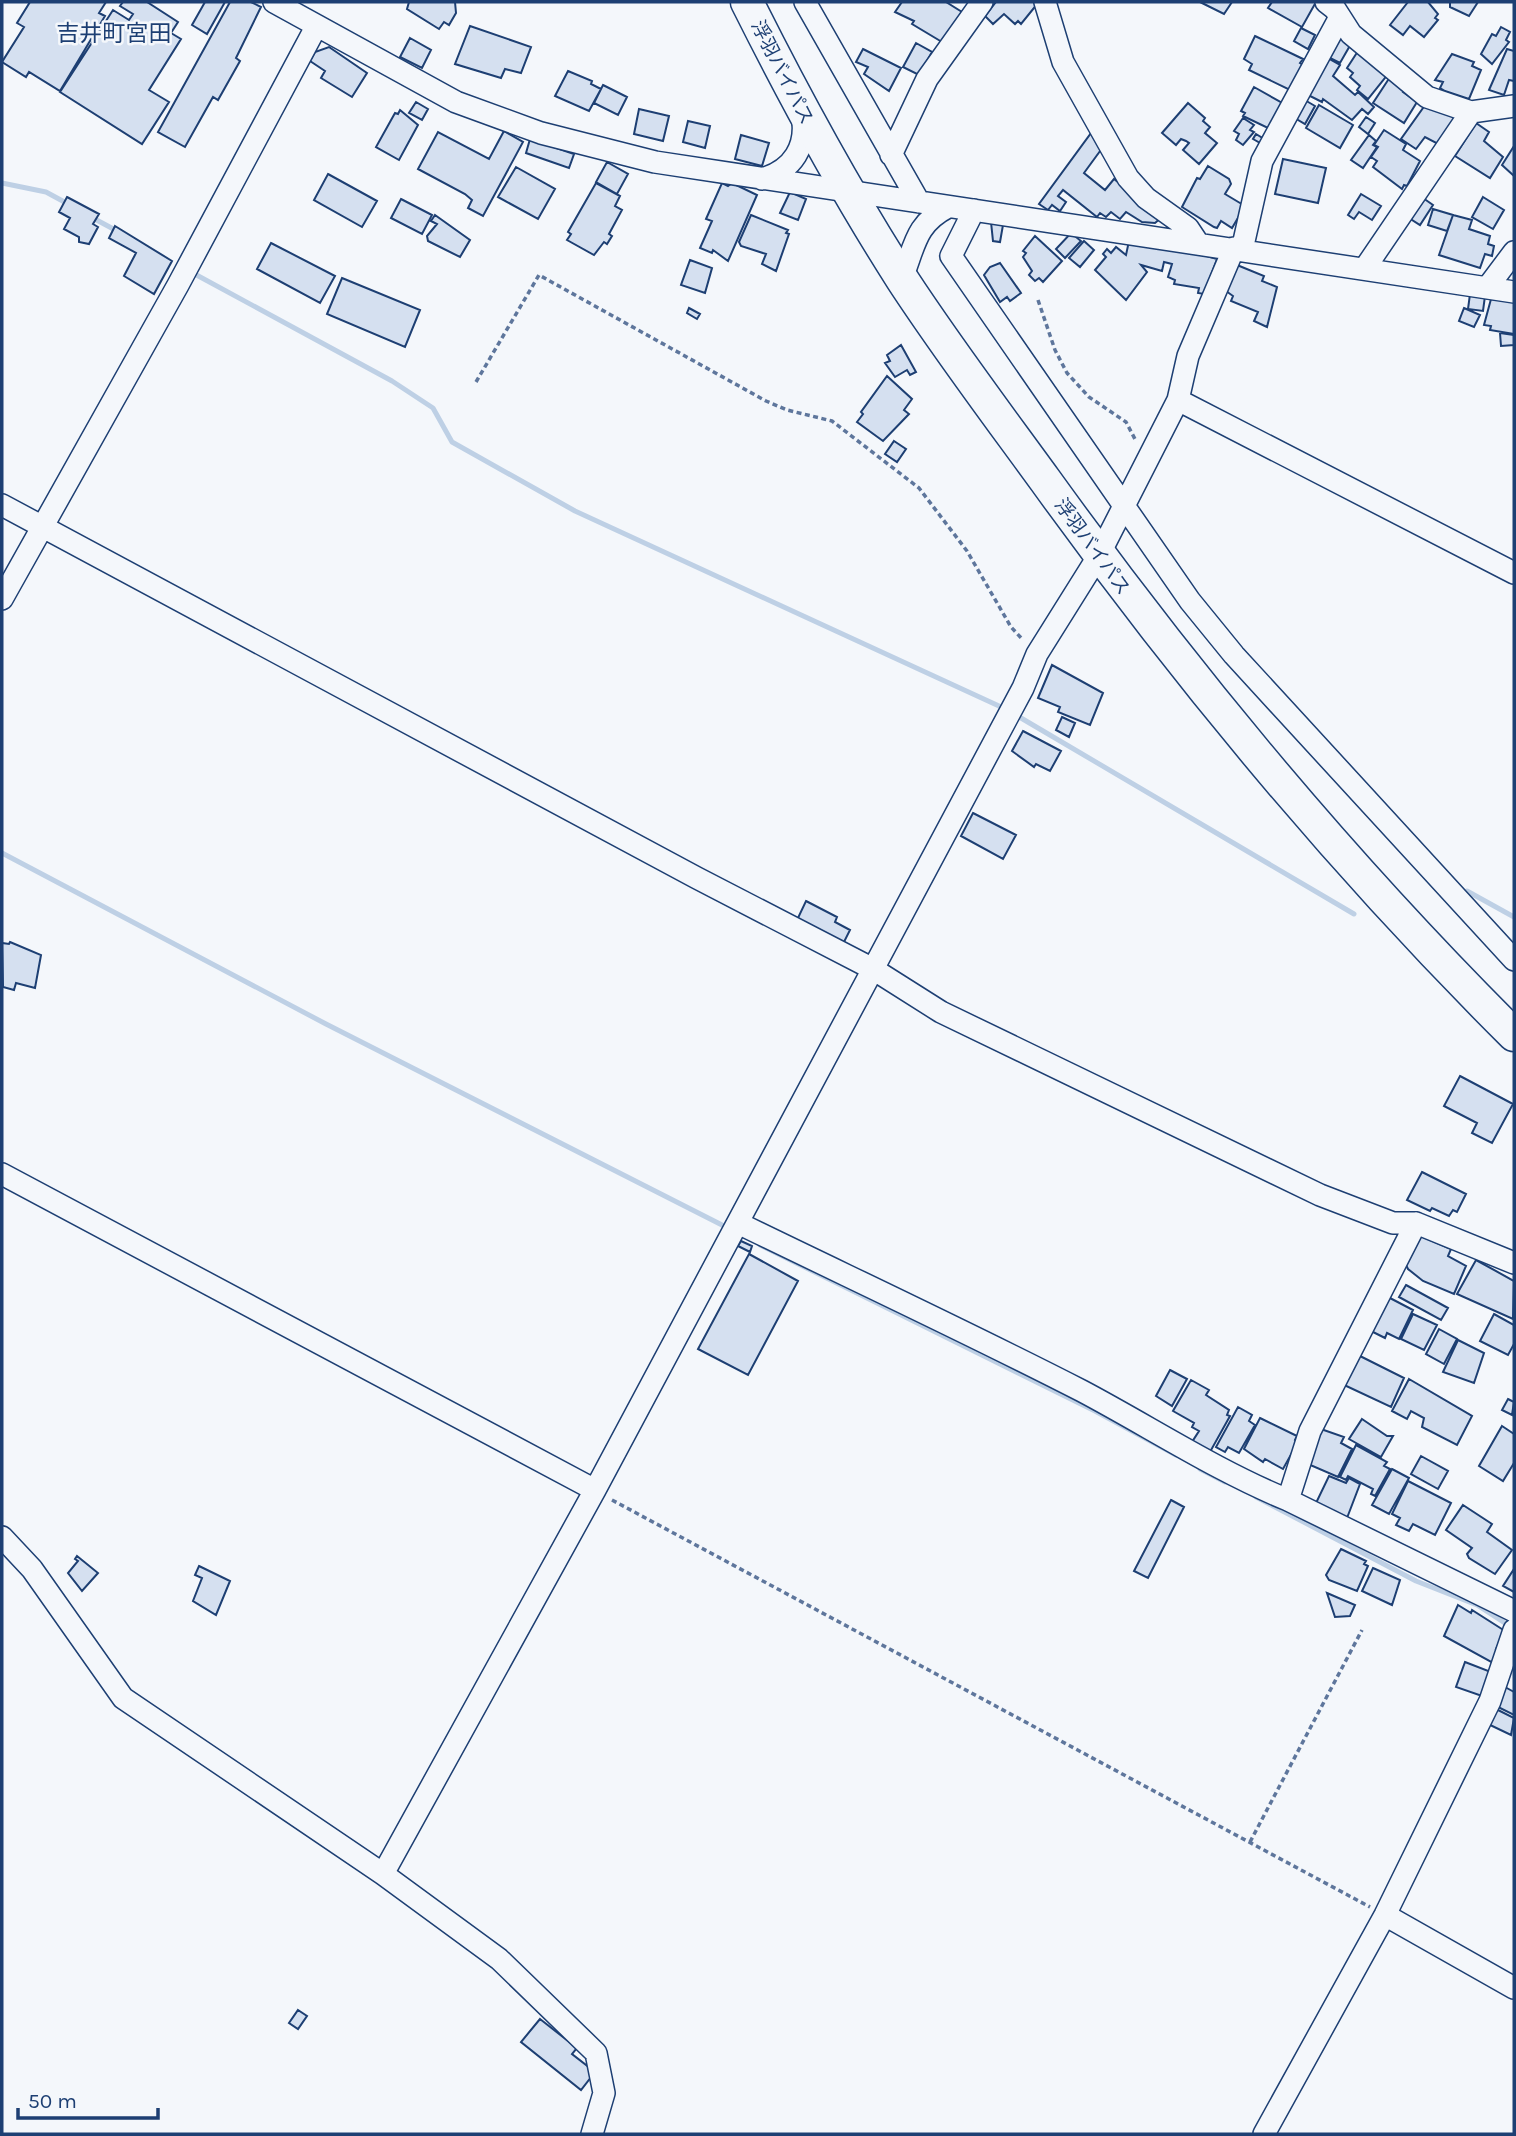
<svg xmlns="http://www.w3.org/2000/svg" width="1516" height="2136" font-family="Karla,'Noto Sans JP',sans-serif">
	<style>
		.lines { fill: none; stroke-linecap: round; stroke-linejoin: round }
		.stream { stroke: #bed0e5; stroke-width: 5 }
		.building { fill: #d5e0f0; stroke: #1d3f73; stroke-width: 2 }
		.minor-casing { stroke: #1d3f73; stroke-width: 24 }
		.highway-casing { stroke: #1d3f73; stroke-width: 35 }
		.path { stroke: #5e769c; stroke-width: 3.5; stroke-dasharray: 5 3.5; stroke-linecap: butt }
		.minor { stroke: #f4f7fb; stroke-width: 21 }
		.highway { stroke: #f4f7fb; stroke-width: 32 }
		.labels { text-anchor: middle; stroke-width: 5; stroke-linejoin: round; paint-order: stroke }
		.street-label { font-size: 19px; fill: #1d3f73; stroke: #f4f7fb }
		.quarter-label { font-size: 23px; fill: #1d3f73; stroke: #f4f7fb }
	</style>
	<rect width="100%" height="100%" fill="#f4f7fb"/>
	<g class="lines">
		<path class="stream" d="M2,183L46,192L70,205
			M91,217L119,232
			M191,272L392,381L433,408L452,442L575,511L999,706
			M1021,718L1354,914
			M2,853L326,1024L724,1226
			M1467,891L1514,917
			M760,1245L1095,1411L1176,1455
			M1200,1469L1225,1482
			M1256,1497L1416,1581L1477,1605L1511,1627"/>
	</g>
	<path class="building" d="M30,2H106L99,13L105,16L60,91L29,72L26,77L2,62L24,27L17,23Z
		M123,2H147L178,22L171,33L181,39L149,90L169,102L142,144L60,92L113,10L129,20L133,14L120,6Z
		M205,2H225L207,34L192,25Z
		M230,2H251L261,7L236,58L240,61L218,100L213,97L185,147L158,132Z
		M409,2H455L456,13L449,25L444,22L439,29L407,9Z
		M902,2H946L962,12L942,42L912,24L914,21L895,12Z
		M996,2H1037L1038,3L1021,24L1018,21L1015,24L1004,14L993,24L985,16Z
		M1200,2H1232L1224,14Z
		M1272,2H1316L1302,27L1268,8Z
		M1408,2H1428L1438,14L1435,18L1438,20L1424,37L1410,26L1403,35L1390,25Z
		M1450,2H1478L1469,16L1450,7Z
		M470,26L531,47L521,73L505,69L501,78L455,64Z
		M1501,27L1510,32L1506,40L1509,42L1492,64L1481,54L1492,34L1496,36Z
		M1301,28L1315,35L1308,49L1294,41Z
		M1338,34L1352,42L1340,63L1326,56Z
		M1255,36L1303,59L1300,63L1303,65L1290,90L1249,70L1252,64L1244,59Z
		M410,38L431,50L422,68L400,57Z
		M916,43L932,52L919,75L903,67Z
		M329,47L367,73L352,97L321,78L325,71L310,61L315,52Z
		M1360,48L1388,74L1368,99L1357,90L1360,86L1350,77L1353,73L1347,68Z
		M863,49L901,68L889,91L864,74L868,67L856,62Z
		M1507,49L1514,51V81L1509,80L1504,95L1489,90Z
		M1452,54L1474,62L1472,66L1481,70L1469,99L1445,91L1440,88L1443,82L1435,80Z
		M1324,56L1340,65L1333,76L1355,95L1358,92L1374,107L1368,114L1362,109L1352,120L1323,99L1322,102L1308,95Z
		M568,71L592,81L591,84L601,89L589,111L555,96Z
		M1390,77L1406,87L1403,92L1417,102L1404,123L1373,103Z
		M603,85L627,97L618,115L594,103Z
		M1254,87L1284,104L1270,129L1243,116L1245,113L1241,111Z
		M1303,99L1315,106L1305,124L1293,117Z
		M1428,101L1461,118L1442,146L1425,137L1416,149L1401,139Z
		M416,102L428,109L422,120L409,113Z
		M1188,103L1205,118L1203,121L1210,127L1205,133L1217,143L1199,164L1183,150L1189,143L1186,141L1181,139L1176,145L1162,133Z
		M1319,105L1353,125L1340,148L1306,128Z
		M639,109L669,116L663,141L634,134Z
		M400,110L418,125L399,160L376,147L395,113L398,114Z
		M1366,117L1375,123L1368,134L1359,127Z
		M1243,118L1254,125L1250,130L1254,132L1243,145L1236,140L1239,134L1234,131Z
		M688,121L710,126L705,148L683,142Z
		M1476,123L1489,132L1484,141L1503,157L1490,178L1455,156Z
		M1094,129L1103,147L1084,173L1105,190L1114,179L1162,217L1155,223L1142,222L1126,212L1120,219L1111,212L1106,217L1100,213L1097,217L1063,190L1058,196L1066,202L1060,211L1052,205L1048,210L1039,204Z
		M1384,130L1406,144L1403,150L1420,161L1407,186L1404,185L1402,189L1373,167L1377,161L1371,157L1378,147L1374,145Z
		M504,131L523,142L483,216L468,208L472,200L465,194L418,169L438,132L489,159Z
		M1256,134L1264,139L1262,144L1253,139Z
		M741,135L769,143L762,166L735,159Z
		M1369,135L1376,141L1373,145L1377,147L1363,168L1351,160Z
		M530,139L574,154L569,168L526,153Z
		M1514,146V176L1502,165Z
		M1283,159L1326,168L1318,203L1275,194Z
		M607,162L628,174L617,194L596,182Z
		M1208,166L1229,179L1231,184L1225,194L1245,206L1232,228L1221,221L1217,228L1214,227L1182,207L1197,178L1200,179Z
		M516,167L555,189L538,219L498,197Z
		M328,174L377,201L362,227L314,200Z
		M596,183L620,196L615,206L622,210L609,234L612,236L607,244L604,242L594,255L567,240L571,234L568,232Z
		M722,183L728,186L732,183L757,195L728,261L713,250L712,253L700,248L712,221L706,219Z
		M790,192L806,199L798,220L780,213Z
		M1361,194L1381,206L1372,220L1359,212L1354,219L1348,215Z
		M67,197L99,214L93,224L98,227L89,244L79,242V237L64,229L70,218L59,212Z
		M1483,197L1504,210L1493,229L1472,217Z
		M1423,198L1433,205L1420,225L1409,218Z
		M401,199L432,215L422,234L391,218Z
		M1433,209L1453,215L1447,231L1428,225Z
		M435,215L470,240L460,257L428,241L427,236L437,224L431,221Z
		M751,215L788,230L786,233L789,234L776,271L762,264L766,254L741,246L739,242Z
		M1453,215L1472,220L1469,229L1490,236L1488,244L1494,246L1492,256L1485,254L1480,268L1439,255Z
		M991,222L1003,225L1000,242L993,241Z
		M115,226L172,261L154,294L124,276L136,253L109,238Z
		M1071,233L1081,241L1065,258L1056,249Z
		M1035,236L1062,261L1043,282L1039,278L1035,281L1029,275L1032,271L1023,257L1026,253L1023,251Z
		M1084,241L1094,250L1080,267L1069,258Z
		M1129,241L1172,246L1217,259L1204,294L1198,293L1199,288L1174,284L1175,280L1168,277L1172,264L1164,262L1162,271L1141,265L1147,272L1126,300L1095,270L1106,257L1103,254L1107,249L1111,253L1116,247L1126,255Z
		M271,243L335,276L320,303L257,269Z
		M690,260L712,268L705,293L681,285Z
		M1000,263L1021,293L1010,301L1007,297L1000,302L984,275L990,267Z
		M1237,265L1264,276L1262,281L1277,287L1267,327L1254,321L1258,312L1231,301L1233,296L1226,291Z
		M342,278L420,310L405,347L327,314Z
		M1470,294L1485,296L1483,311L1468,309Z
		M1491,299L1514,302V334L1490,330L1491,326L1484,325Z
		M689,308L700,314L697,319L687,313Z
		M1464,308L1480,315L1474,327L1459,321Z
		M1500,333L1514,335V345L1501,346Z
		M901,345L916,372L910,375L907,370L895,377L885,363L890,361L887,355Z
		M887,376L912,399L904,410L909,414L883,441L857,422L863,414L861,412Z
		M894,441L906,449L897,462L885,454Z
		M1052,665L1103,693L1090,725L1058,712L1060,707L1038,698Z
		M1062,717L1075,723L1069,737L1056,730Z
		M1023,731L1061,751L1050,771L1036,764L1034,767L1012,751Z
		M973,813L1016,835L1003,859L961,836Z
		M806,901L837,917L835,922L850,930L843,944L797,920Z
		M10,942L41,955L35,988L16,983L14,990L3,987L2,943L9,944Z
		M1460,1076L1513,1104L1492,1143L1472,1133L1477,1123L1444,1106Z
		M1422,1172L1466,1194L1457,1212L1453,1210L1449,1216L1432,1208L1430,1211L1407,1200Z
		M1421,1236L1451,1249L1448,1256L1466,1266L1454,1294L1423,1281L1408,1269L1406,1265Z
		M741,1241L752,1246L750,1252L738,1246Z
		M749,1254L798,1281L748,1375L698,1349Z
		M1476,1260L1514,1281L1513,1319L1457,1294Z
		M1406,1285L1448,1308L1441,1320L1399,1297Z
		M1388,1297L1413,1310L1399,1339L1387,1333L1385,1338L1371,1331Z
		M1413,1314L1437,1325L1424,1350L1401,1339Z
		M1494,1314L1514,1325V1344L1508,1355L1480,1341Z
		M1439,1329L1457,1339L1444,1364L1426,1354Z
		M1458,1340L1484,1353L1474,1383L1443,1372Z
		M1358,1355L1404,1378L1391,1407L1342,1384Z
		M1170,1370L1187,1379L1172,1406L1156,1396Z
		M1409,1379L1472,1416L1457,1445L1422,1427L1424,1418L1411,1411L1407,1419L1392,1411Z
		M1191,1380L1209,1390L1206,1395L1229,1410L1227,1415L1230,1416L1210,1452L1192,1442L1199,1431L1192,1427L1194,1423L1173,1411Z
		M1508,1399L1514,1402L1512,1415L1502,1410Z
		M1238,1407L1252,1415L1249,1421L1255,1425L1239,1453L1228,1447L1225,1452L1216,1447Z
		M1260,1418L1297,1436L1295,1440L1298,1442L1283,1469L1265,1459L1263,1462L1244,1449Z
		M1362,1419L1387,1436H1393L1381,1457L1349,1439Z
		M1502,1426L1514,1434V1463L1503,1481L1479,1466Z
		M1318,1428L1344,1437L1341,1443L1352,1449L1338,1477L1301,1461Z
		M1356,1445L1387,1462L1384,1466L1390,1469L1375,1496L1371,1494L1373,1489L1348,1476L1346,1480L1340,1477Z
		M1421,1456L1448,1471L1438,1489L1411,1474Z
		M1392,1469L1409,1478L1389,1514L1372,1505Z
		M1329,1476L1346,1483L1349,1478L1360,1484L1347,1518L1316,1503Z
		M1408,1481L1451,1503L1435,1535L1413,1524L1409,1531L1396,1525L1400,1518L1392,1514Z
		M1171,1500L1184,1507L1148,1578L1134,1571Z
		M1463,1505L1492,1524L1487,1532L1512,1550L1495,1574L1469,1558L1467,1554L1472,1548L1446,1530Z
		M1341,1549L1366,1561L1364,1564L1368,1566L1357,1591L1329,1580L1326,1575Z
		M77,1556L98,1573L82,1591L68,1573L78,1561L75,1559Z
		M199,1566L230,1581L216,1615L193,1601L202,1578L195,1575Z
		M1373,1568L1400,1580L1392,1605L1362,1591Z
		M1514,1569V1592L1503,1586Z
		M1327,1593L1355,1605L1350,1616L1335,1617Z
		M1458,1605L1471,1613L1472,1610L1505,1631L1496,1649L1500,1651L1493,1663L1444,1636Z
		M1465,1662L1491,1672L1482,1696L1456,1687Z
		M1505,1687L1514,1692V1715L1496,1706Z
		M1496,1709L1514,1718L1511,1735L1488,1724Z
		M298,2010L307,2016L298,2029L289,2023Z
		M540,2019L577,2048L572,2054L595,2072L581,2090L521,2042Z"/>
	<g class="lines">
		<g class="minor-casing">
			<path id="minor" d="M274,2L456,102L541,133L655,162L1514,292
				M805,2L919,202
				M1045,2L1063,62L1128,178L1146,198L1188,228L1198,243
				M1326,2L1335,9L1351,34L1427,97L1471,112L1514,106
				M891,155L927,79L982,2
				M762,179C793,170 808,146 802,115
				M974,210L951,256L1190,601L1234,655L1514,960
				M1242,250L1262,161L1340,17
				M1365,268L1471,112
				M902,278C915,246 915,224 948,207
				M1487,288L1514,252
				M1178,400L1514,573
				M2,505L697,878L873,969L941,1012L1320,1195L1393,1223H1416L1514,1263
				M2,599L178,285L316,27
				M2,1174L595,1490
				M738,1223C853,1279 969,1333 1082,1391C1150,1427 1217,1471 1288,1500L1514,1611
				M1288,1500L1310,1431L1416,1223
				M2,1537L32,1569L123,1698L383,1874L499,1959L596,2053L604,2093L592,2134
				M383,1874L595,1490L1023,688L1037,654L1099,555L1178,400L1188,356L1234,248
				M1385,1915L1514,1988
				M1264,2134L1385,1915L1490,1701L1514,1630"/>
		</g>
		<g class="highway-casing">
			<path id="highway" d="M747,2C794,96 845,190 902,279C947,348 997,414 1045,480C1187,677 1342,864 1514,1035"/>
		</g>
		<path class="path" d="M1038,300L1055,350L1067,373L1089,397L1126,422L1136,441
			M476,382L539,275L766,401L787,410L832,421L919,488L967,551L1011,627L1023,640
			M612,1500L1370,1907
			M1250,1842L1362,1630"/>
		<use href="#minor" class="minor"/>
		<use href="#highway" class="highway"/>
	</g>
	<g class="labels">
		<g class="street-label">
			<text transform="translate(783 72) rotate(63)" y="7">浮羽バイパス</text>
			<text transform="translate(1093 546) rotate(54)" y="7">浮羽バイパス</text>
		</g>
		<g class="quarter-label">
			<text x="114" y="41">吉井町宮田</text>
		</g>
	</g>
	<rect width="1516" height="2136" fill="none" stroke="#1d3f73" stroke-width="7"/>
	<path d="M18 2108v10h140v-10" fill="none" stroke="#1d3f73" stroke-width="3.5"/>
	<text x="28" y="2108" font-size="21" fill="#1d3f73" stroke="#f4f7fb" stroke-width="5" paint-order="stroke">50 m</text>
</svg>
